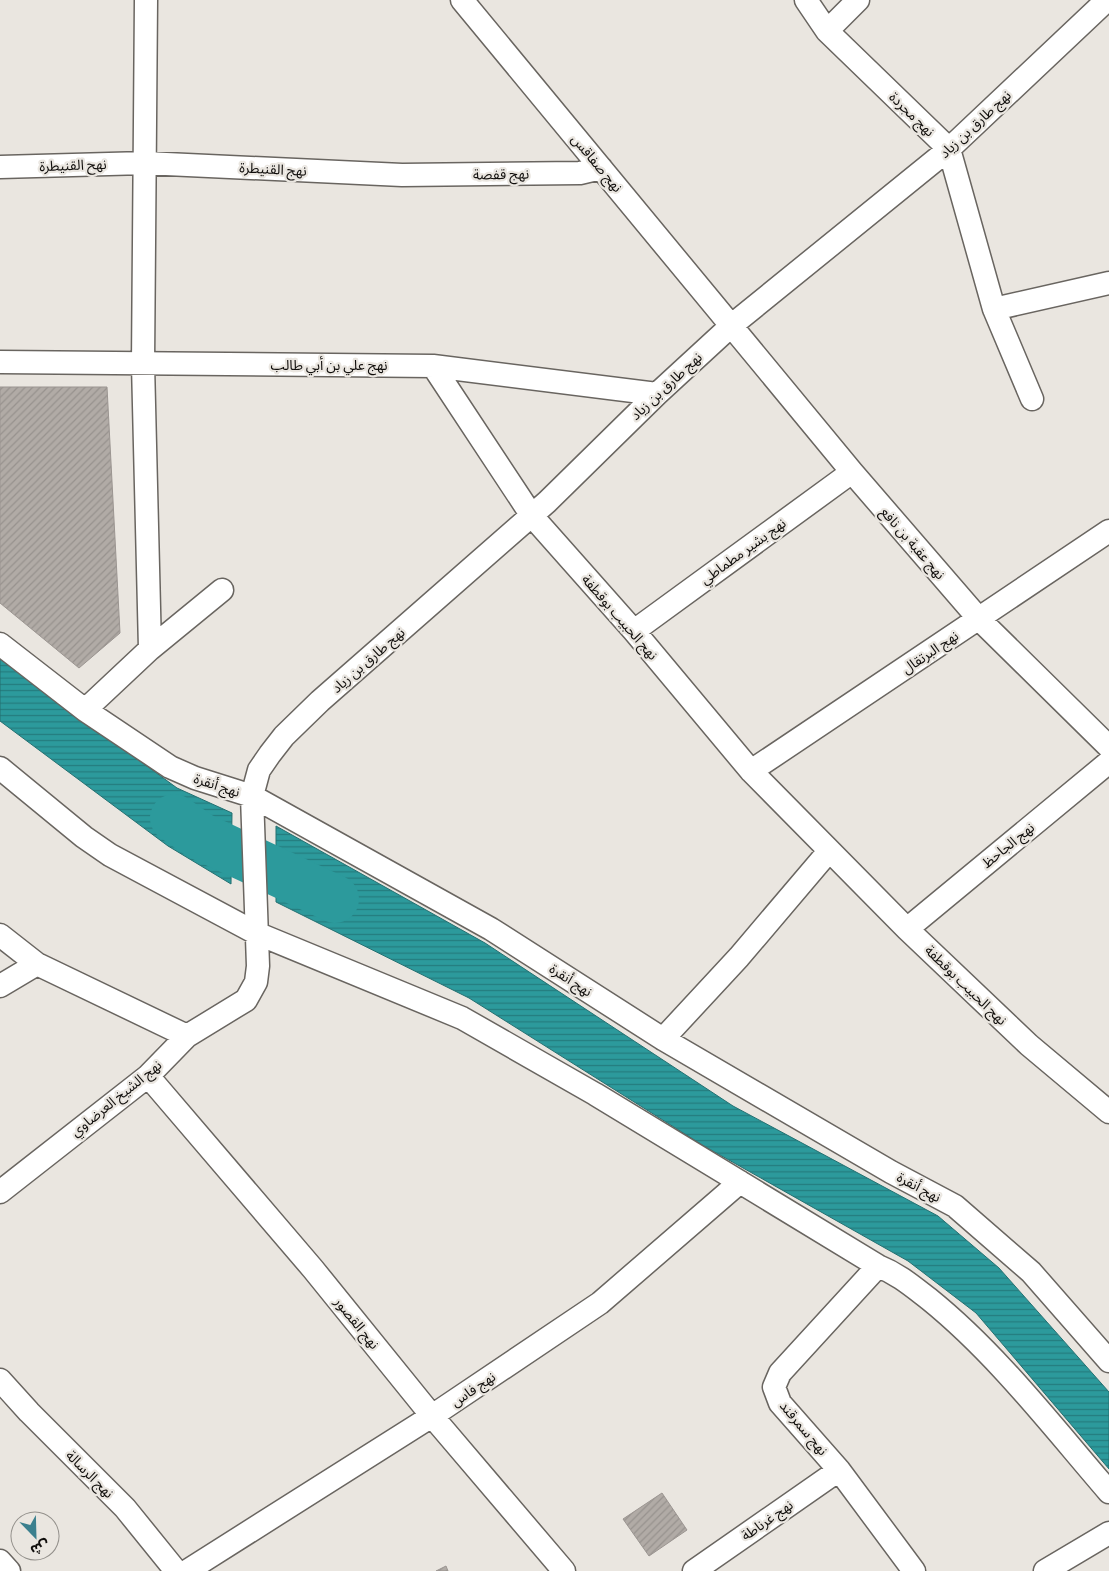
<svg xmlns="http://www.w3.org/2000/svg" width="1109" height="1571" font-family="'PT Sans Narrow','Noto Sans Arabic',sans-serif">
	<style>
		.water { fill: url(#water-rules); stroke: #247071 }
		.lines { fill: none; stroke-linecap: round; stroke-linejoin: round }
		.river { stroke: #2c9a9c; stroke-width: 48 }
		.building { fill: url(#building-hatch); stroke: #9b9591 }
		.minor-casing { stroke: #696560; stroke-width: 25 }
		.minor { stroke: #fff; stroke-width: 22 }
		.labels { text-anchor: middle; stroke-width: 4.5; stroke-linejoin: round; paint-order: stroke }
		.street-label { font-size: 14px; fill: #100e0c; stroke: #eae6e0 }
	</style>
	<defs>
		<pattern id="water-rules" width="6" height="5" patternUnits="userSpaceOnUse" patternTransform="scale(1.25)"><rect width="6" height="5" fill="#2c9a9c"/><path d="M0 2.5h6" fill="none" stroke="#247c7e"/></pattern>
		<pattern id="building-hatch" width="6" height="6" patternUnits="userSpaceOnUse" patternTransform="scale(1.25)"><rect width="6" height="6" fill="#b1aba6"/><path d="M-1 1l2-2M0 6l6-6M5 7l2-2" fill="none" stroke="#97928e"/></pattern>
	</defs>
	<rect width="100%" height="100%" fill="#eae6e0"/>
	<path class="water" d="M0,659L177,788L232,813L231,884L168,846L0,721Z
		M276,826L485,943L733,1106L938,1216L999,1268L1109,1392V1469L976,1313L908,1261L704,1146L469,998L276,902Z"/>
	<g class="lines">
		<path class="river" d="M174,818L200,836L335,899"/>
	</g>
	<path class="building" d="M0,387H107L120,633L79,668L0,603Z
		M662,1493L687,1530L649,1556L623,1519Z
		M446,1566L448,1571H436Z"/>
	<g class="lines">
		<g class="minor-casing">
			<path id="minor" d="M146,0L143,364L150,649
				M462,0L852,472L979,619L1109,747
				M806,0L827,31L949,149L994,309L1109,283
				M827,31L858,0
				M0,167L145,163L402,175L580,173L601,168
				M994,309L1032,399
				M0,362L433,366L657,394
				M433,366L532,516L634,631L751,771L907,929L1029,1045L1109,1112
				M634,631L852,472
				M0,644L85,710L170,767L195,778L252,796L491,929L663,1039L891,1172L955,1206L1031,1272L1109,1361
				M85,710L150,649L222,590
				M0,768L84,837L110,855L256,933L462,1018L595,1094L878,1266C898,1274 912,1286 929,1299C997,1354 1052,1426 1109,1492
				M751,771L1109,531
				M907,929L1109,762
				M0,935L37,964L187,1036
				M0,986L37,964
				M663,1039L739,957L829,851
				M148,1076L313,1269L432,1416L564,1571
				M0,1192L148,1076L187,1036L246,1000L256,982L258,966L252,796L259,770L270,754L284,736L320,701L547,502L657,394L732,325L949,149L1107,0
				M878,1266L780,1373L774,1387L780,1403L839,1470L914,1571
				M0,1380L29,1412L125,1508L176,1571
				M0,1561L9,1571
				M187,1571L432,1416L600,1303L740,1182
				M694,1571L839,1470
				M1045,1571L1109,1533"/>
		</g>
		<use href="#minor" class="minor"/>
	</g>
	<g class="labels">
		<g class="street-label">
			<text transform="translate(912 114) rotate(44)" y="5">نهج مجردة</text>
			<text transform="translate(975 124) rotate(-43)" y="5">نهج طارق بن زياد</text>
			<text transform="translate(597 163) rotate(50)" y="5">نهج صفاقس</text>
			<text transform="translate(73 165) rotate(-2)" y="5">نهح القنيطرة</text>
			<text transform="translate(273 169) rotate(3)" y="5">نهج القنيطرة</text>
			<text transform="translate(501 174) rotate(-1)" y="5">نهج قفصة</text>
			<text x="329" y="370">نهج علي بن أبي طالب</text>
			<text transform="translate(666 386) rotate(-43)" y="5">نهج طارق بن زياد</text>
			<text transform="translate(913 543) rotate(49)" y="5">نهج عقبة بن نافع</text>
			<text transform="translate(743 551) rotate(-36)" y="5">نهج بشير مطماطي</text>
			<text transform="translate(620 617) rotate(49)" y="5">نهج الحبيب بوقطفة</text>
			<text transform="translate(930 652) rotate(-34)" y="5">نهج البرتقال</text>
			<text transform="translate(368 660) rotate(-41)" y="5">نهج طارق بن زياد</text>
			<text transform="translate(217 785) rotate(18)" y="5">نهج أنقرة</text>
			<text transform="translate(1008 845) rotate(-39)" y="5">نهج الجاحظ</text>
			<text transform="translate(571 980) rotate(33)" y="5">نهج أنقرة</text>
			<text transform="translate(966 985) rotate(44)" y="5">نهج الحبيب بوقطفة</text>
			<text transform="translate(116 1098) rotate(-39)" y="5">نهج الشيخ العرضاوي</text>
			<text transform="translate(919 1187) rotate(28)" y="5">نهج أنقرة</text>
			<text transform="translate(357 1323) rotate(51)" y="5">نهج القصور</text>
			<text transform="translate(473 1389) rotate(-34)" y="5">نهج فاس</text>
			<text transform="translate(804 1428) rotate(50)" y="5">نهج سمرقند</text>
			<text transform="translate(90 1474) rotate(45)" y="5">نهج الرسالة</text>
			<text transform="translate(767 1520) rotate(-35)" y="5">نهج غرناطة</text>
		</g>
	</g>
	<g transform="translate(35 1536) rotate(157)"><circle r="24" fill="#eae6e0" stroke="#93908b"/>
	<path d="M0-4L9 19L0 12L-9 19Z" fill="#3b808e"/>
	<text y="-8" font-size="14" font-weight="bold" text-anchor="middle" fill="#100e0c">ش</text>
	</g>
</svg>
